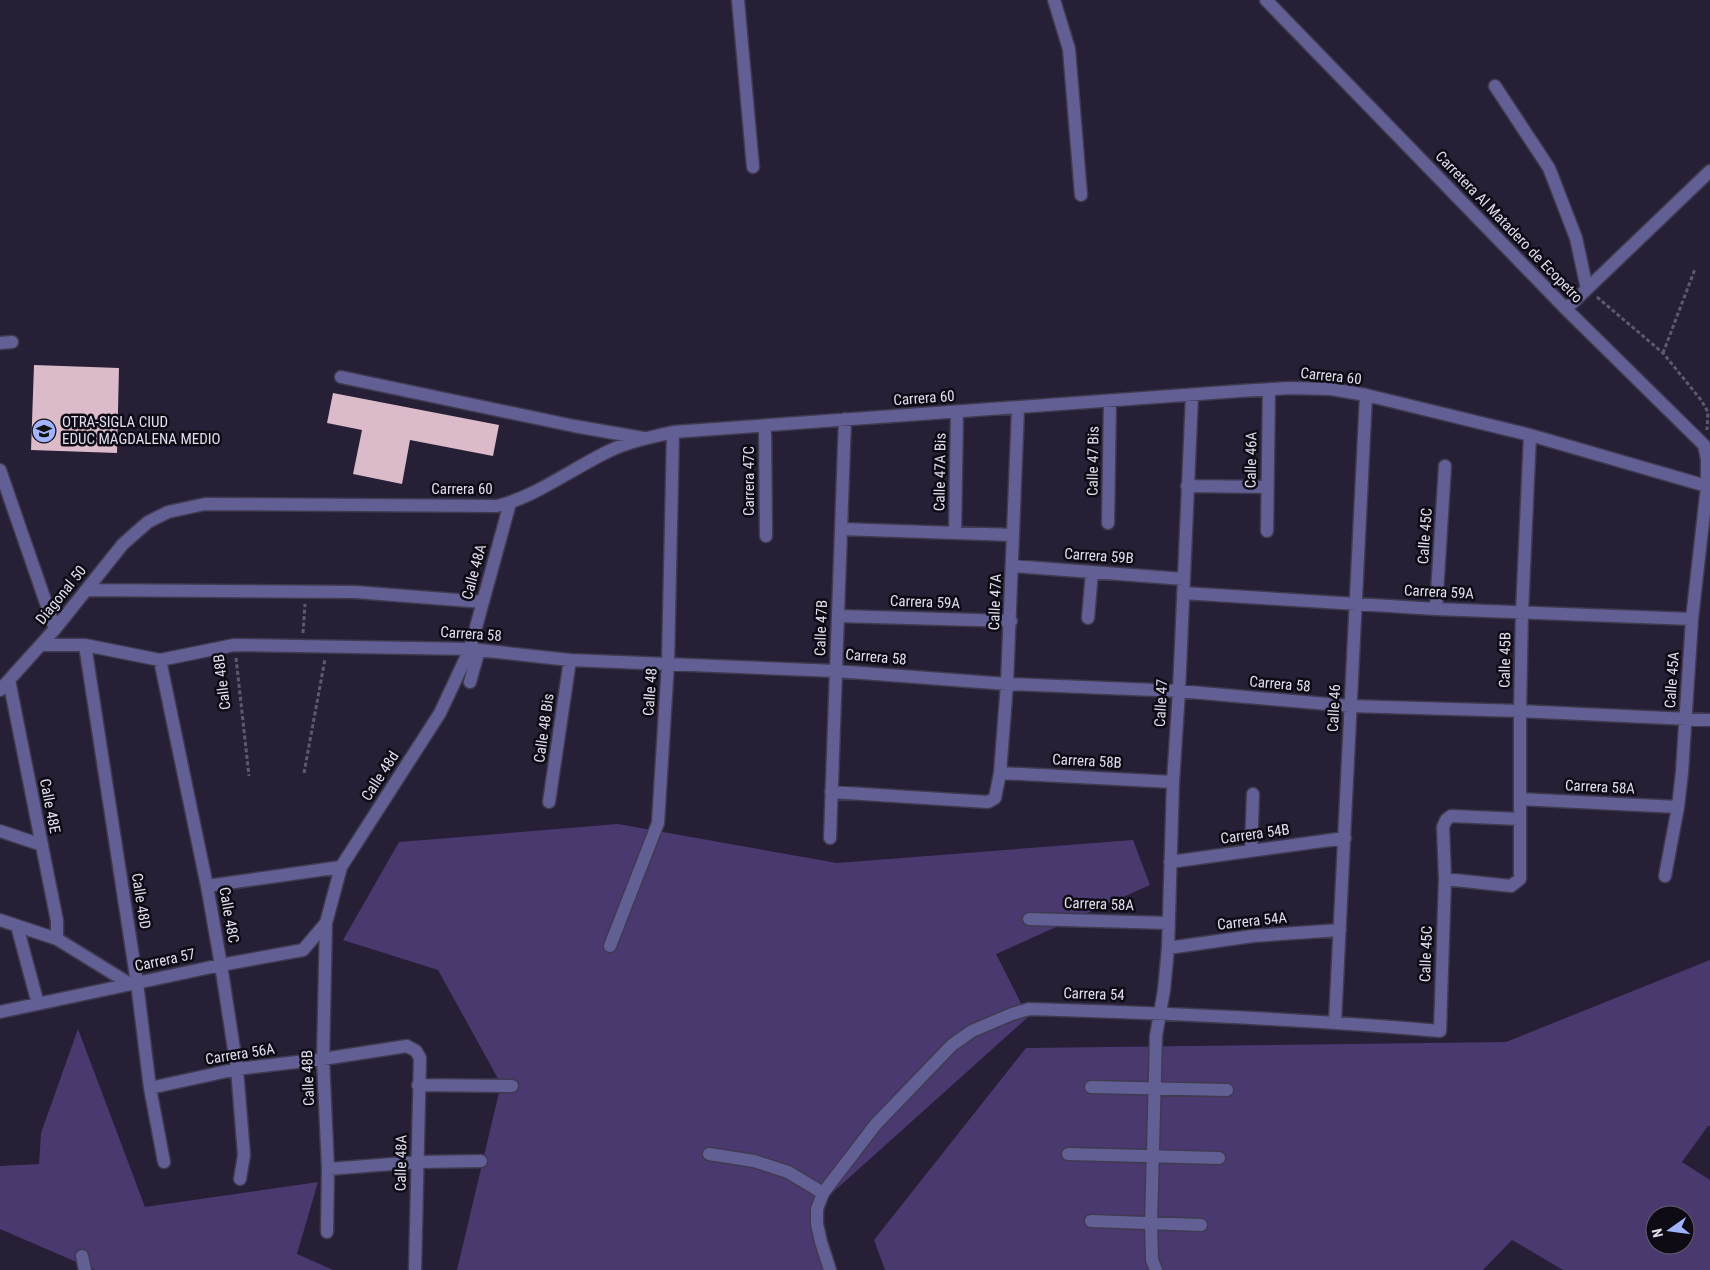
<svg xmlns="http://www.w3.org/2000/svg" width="1710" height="1270" font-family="'Roboto Condensed',sans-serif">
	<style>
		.green { fill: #49396f; fill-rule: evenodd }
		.building { fill: #dbbac9 }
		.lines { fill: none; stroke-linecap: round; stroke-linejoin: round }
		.minor-casing { stroke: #403a50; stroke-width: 15 }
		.path { stroke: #5f596e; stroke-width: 3; stroke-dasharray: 4 2.5; stroke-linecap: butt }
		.minor { stroke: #615f93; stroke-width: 12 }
		.labels { text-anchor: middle; stroke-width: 5; stroke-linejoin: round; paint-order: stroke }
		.street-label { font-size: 15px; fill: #e0dded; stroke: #0e0b15 }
		.poi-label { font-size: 15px; fill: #e0dded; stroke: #0e0b15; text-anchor: start }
	</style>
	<rect width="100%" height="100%" fill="#261f36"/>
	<path class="green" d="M618,824L837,863L1133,840L1150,885L996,954L1028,1017L812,1211L830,1270H457L501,1084L438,970L343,940L399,842Z
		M1710,960V1126H1708L1682,1162L1710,1180V1270H1563L1512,1240L1483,1270H885L874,1240L1026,1048L1506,1042ZM1655,1215H1685V1245H1655Z
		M78,1029L145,1207L318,1182L297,1254L333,1270H95L0,1229V1166L39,1164L41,1133Z"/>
	<path class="building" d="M34,365L119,368L117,453L31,450Z
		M333,393L499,425L493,456L410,440L402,484L353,474L362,430L327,423Z"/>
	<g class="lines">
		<g class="minor-casing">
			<path id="minor" d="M738,0L753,167
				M1054,0L1069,49L1081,195
				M1266,0L1566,309L1704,445L1707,459V486L1692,619L1682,772L1678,807L1665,876
				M1495,86L1549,168L1576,238L1587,289
				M1566,309L1710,171
				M0,343L12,342
				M341,377L574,426L643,438
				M765,426L766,536
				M0,470L55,629
				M1187,486L1267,487
				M1108,523L1110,401
				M841,529L1013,535
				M1267,531L1269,389
				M955,533L957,412
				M1012,566L1184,579
				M86,590L355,592L483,602
				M1183,593L1436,609L1692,619
				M1436,609L1445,466
				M838,616L1011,621
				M1088,618L1092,572
				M41,645H85L160,660L234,645L470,649L570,660L836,671L1007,684L1179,691L1350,706L1520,711L1710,720
				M85,645L137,983L150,1088L164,1162
				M160,660L207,886L221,965L237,1069L244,1155L240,1179
				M9,680L57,921V939
				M470,682L479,650
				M0,690L55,629L123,544L148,522L168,512L205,504L497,506C533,498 572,469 607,452C627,442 651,437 673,432L1240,391L1289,388L1331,389L1366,395L1530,435L1710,487
				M1000,773L1173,782
				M831,792L988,802L995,798L1000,773L1007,684L1018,408
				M1521,799L1678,807
				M549,802L570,660
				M0,831L42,845
				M830,838L845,419
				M1251,851L1253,794
				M1170,862L1345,838
				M1445,879L1511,886L1520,879V711L1522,612L1530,435
				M207,886L341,867
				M1029,919L1168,923
				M0,920L57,939L130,984
				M17,926L38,1004
				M610,946L658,823L668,663L673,432
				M1168,948L1253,936L1340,930
				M0,1012L221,965L303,950L326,923
				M1335,1022L1366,395
				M418,1085L512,1086
				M1091,1087L1227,1090
				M150,1088L237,1069L323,1059L407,1046L416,1051L420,1058L415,1270
				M709,1154L754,1161L788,1172L823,1193
				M1068,1154L1219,1158
				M328,1169L418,1162L481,1161
				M1091,1221L1201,1225
				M327,1232L328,1169L323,1059L326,923L341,867L440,713L470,649L510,503
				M82,1256L85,1270
				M830,1270L821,1242L817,1224V1209L823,1193L876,1124L952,1045L972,1031L1012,1014L1029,1009C1166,1013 1303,1019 1440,1031L1445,879L1443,827L1446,820L1451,816L1520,819
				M1156,1270L1152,1260L1151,1224L1156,1036L1164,990L1168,948L1173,782L1179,691L1192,395"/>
		</g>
		<path class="path" d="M1597,297L1663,353L1701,400L1708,412L1707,430
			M1663,353L1695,269
			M303,633L305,604
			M236,658L249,776
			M304,773L325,659"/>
		<use href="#minor" class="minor"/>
	</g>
	<defs>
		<g id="school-disc" transform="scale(1.25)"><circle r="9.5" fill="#a1b3fd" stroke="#0e0b15"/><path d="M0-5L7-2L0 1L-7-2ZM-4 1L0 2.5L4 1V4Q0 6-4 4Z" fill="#111"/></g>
	</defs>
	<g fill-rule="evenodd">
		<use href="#school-disc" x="44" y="431"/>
	</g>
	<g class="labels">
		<g class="street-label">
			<text transform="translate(1509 227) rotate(46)" y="5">Carretera Al Matadero de Ecopetro</text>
			<text transform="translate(1331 376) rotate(6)" y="5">Carrera 60</text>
			<text transform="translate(924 398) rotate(-4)" y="5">Carrera 60</text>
			<text transform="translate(1251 460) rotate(-89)" y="5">Calle 46A</text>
			<text transform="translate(1093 461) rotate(-89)" y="5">Calle 47 Bis</text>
			<text transform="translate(940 472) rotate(-89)" y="5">Calle 47A Bis</text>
			<text transform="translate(749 481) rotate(-90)" y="5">Carrera 47C</text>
			<text x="462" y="494">Carrera 60</text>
			<text transform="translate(1425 536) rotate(-86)" y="5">Calle 45C</text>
			<text transform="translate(1099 556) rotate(4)" y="5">Carrera 59B</text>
			<text transform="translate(474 572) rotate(-75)" y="5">Calle 48A</text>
			<text transform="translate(1439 592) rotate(3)" y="5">Carrera 59A</text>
			<text transform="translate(61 595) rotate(-51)" y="5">Diagonal 50</text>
			<text transform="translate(925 602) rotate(2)" y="5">Carrera 59A</text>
			<text transform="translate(995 602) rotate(-88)" y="5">Calle 47A</text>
			<text transform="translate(821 628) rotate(-88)" y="5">Calle 47B</text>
			<text transform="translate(471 634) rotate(4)" y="5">Carrera 58</text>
			<text transform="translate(876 657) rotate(5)" y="5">Carrera 58</text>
			<text transform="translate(1505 660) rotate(-89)" y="5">Calle 45B</text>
			<text transform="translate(1672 680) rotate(-86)" y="5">Calle 45A</text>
			<text transform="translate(222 682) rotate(-97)" y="5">Calle 48B</text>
			<text transform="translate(1280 684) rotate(5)" y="5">Carrera 58</text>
			<text transform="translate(650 692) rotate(-86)" y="5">Calle 48</text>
			<text transform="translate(1161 703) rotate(-87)" y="5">Calle 47</text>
			<text transform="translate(1334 708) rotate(-87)" y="5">Calle 46</text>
			<text transform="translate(544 728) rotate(-82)" y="5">Calle 48 Bis</text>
			<text transform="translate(1087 761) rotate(3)" y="5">Carrera 58B</text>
			<text transform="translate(380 776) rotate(-57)" y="5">Calle 48d</text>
			<text transform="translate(1600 787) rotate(3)" y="5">Carrera 58A</text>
			<text transform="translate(50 806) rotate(79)" y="5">Calle 48E</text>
			<text transform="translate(1255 834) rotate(-8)" y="5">Carrera 54B</text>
			<text transform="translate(141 901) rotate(81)" y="5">Calle 48D</text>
			<text transform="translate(1099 904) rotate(2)" y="5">Carrera 58A</text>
			<text transform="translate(229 915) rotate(80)" y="5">Calle 48C</text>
			<text transform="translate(1252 921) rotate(-6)" y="5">Carrera 54A</text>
			<text transform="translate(1426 954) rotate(-88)" y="5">Calle 45C</text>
			<text transform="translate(165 960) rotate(-12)" y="5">Carrera 57</text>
			<text transform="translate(1094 994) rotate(2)" y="5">Carrera 54</text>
			<text transform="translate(240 1054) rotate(-9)" y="5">Carrera 56A</text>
			<text transform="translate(308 1078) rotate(-92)" y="5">Calle 48B</text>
			<text transform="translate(401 1163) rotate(-89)" y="5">Calle 48A</text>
		</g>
		<g class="poi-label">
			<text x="62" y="427">OTRA-SIGLA CIUD<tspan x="62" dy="17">EDUC MAGDALENA MEDIO</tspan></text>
		</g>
	</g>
	<g transform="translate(1670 1230) rotate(256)"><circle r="24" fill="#0e0b15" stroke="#625f6b"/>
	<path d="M0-4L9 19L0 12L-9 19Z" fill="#a1b3fd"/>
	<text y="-8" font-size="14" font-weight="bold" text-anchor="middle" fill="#e0dded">N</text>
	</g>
</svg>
